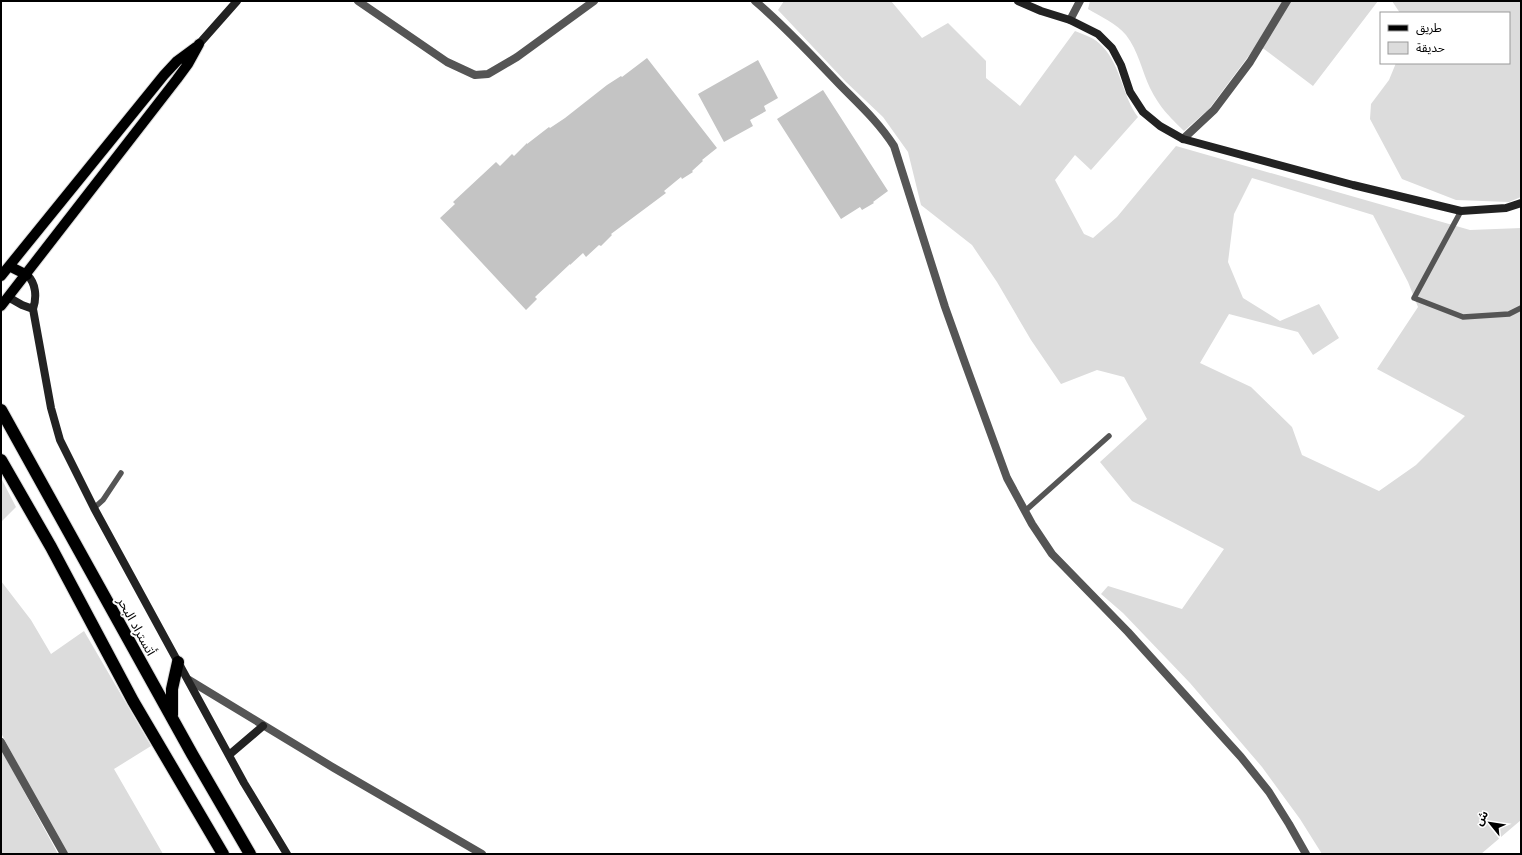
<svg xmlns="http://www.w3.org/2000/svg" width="1522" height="855" font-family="'Noto Sans','Noto Sans Arabic',sans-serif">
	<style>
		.green { fill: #dcdcdc; fill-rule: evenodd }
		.building { fill: #c4c4c4 }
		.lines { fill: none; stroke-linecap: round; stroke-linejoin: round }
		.primary-casing { stroke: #dbdbdb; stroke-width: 12 }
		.highway-casing { stroke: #dbdbdb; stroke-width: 14 }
		.lane { stroke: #555; stroke-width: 5.5 }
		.street { stroke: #555; stroke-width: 8 }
		.secondary { stroke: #222; stroke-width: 8 }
		.primary { stroke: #000; stroke-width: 10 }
		.highway { stroke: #000; stroke-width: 12 }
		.labels { text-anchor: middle; stroke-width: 4; stroke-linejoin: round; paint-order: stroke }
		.street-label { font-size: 13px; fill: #000; stroke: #fff }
	</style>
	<rect width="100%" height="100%" fill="#fff"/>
	<path class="green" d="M784,1H891L922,38L948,23L986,61V78L1020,106L1075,31C1085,35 1095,38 1102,46C1121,65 1122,96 1138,117L1091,170L1075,155L1055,180L1084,234L1093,238L1117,217L1176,146L1470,230L1521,228V820L1481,854H1322L1300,819L1262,767L1190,683L1123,613L1101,594L1108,586L1182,609L1224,549L1132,501L1100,462L1147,419L1124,377L1097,370L1061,384L1031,340L997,282L972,245L921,205L908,152L883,117L846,82L778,10ZM1252,178L1373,215L1408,282L1418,307L1377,369L1465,416L1416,465L1379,491L1302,455L1292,427L1251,387L1200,363L1229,314L1298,332L1313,355L1339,338L1319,304L1280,321L1243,298L1228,262L1234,214Z
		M1090,1H1378L1313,86L1264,49L1256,46L1209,109L1184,131C1169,116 1160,108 1150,88C1142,71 1138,50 1126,35C1117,24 1100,16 1088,9Z
		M1392,1H1521V197L1509,202L1456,200L1402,179L1370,119L1371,104L1389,80L1396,63H1509V13H1400Z
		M1,478L16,507L1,522Z
		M1,581L31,620L51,654L84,631L151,746L114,769L163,854H66L1,733Z
		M1,749L58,854H1Z"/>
	<path class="building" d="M647,58L717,148L702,160L703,161L692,171L693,172L682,179L681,177L664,191L666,193L611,234L612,235L601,246L599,245L586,257L583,253L570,265V264L535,297L537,299L526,310L440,218L455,204L453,202L496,162L500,166L512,154L514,156L527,143V144L549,127L550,128L565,118L607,85L621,76L622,77Z
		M758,60L778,98L764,106L766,111L750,120L753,126L724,142L698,94Z
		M823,90L888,191L873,202L874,203L862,210L860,207L841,219L777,119Z"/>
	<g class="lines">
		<g class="primary-casing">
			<path id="primary" d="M9,266L27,275
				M1,276L164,75L177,61L196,47
				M1,306L177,79L188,64L199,44"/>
		</g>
		<g class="highway-casing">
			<path id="highway" d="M1,410L192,754L250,854
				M1,460L51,547L133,701L223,854
				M172,715V689L178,662"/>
		</g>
		<path class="lane" d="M1461,211L1414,298L1463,317L1509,314L1521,308
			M94,508L103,500L121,473
			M1025,511L1109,436"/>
		<path class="street" d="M358,1L447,62L475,75L488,74L517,57L594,1
			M755,1C787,28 815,59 844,89C862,107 880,124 894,146L945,307L965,363L1007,478L1032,524L1052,554L1128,632L1241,757L1269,792L1289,824L1306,854
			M1070,20L1080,1
			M1183,139L1214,110L1250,62L1287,1
			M189,680L334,768L482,854
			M1,742L64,854"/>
		<path class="secondary" d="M1018,1L1041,11L1070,20L1098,34L1112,48L1121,65L1130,92L1143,112L1160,126L1183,139L1353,185L1461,211L1506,208L1521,203
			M199,44L237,1
			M27,275C36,283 37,297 33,309L51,408L60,440L94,508L244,783L287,854
			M8,297L22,305L33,309
			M229,755L263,726"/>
		<use href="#primary" class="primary"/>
		<use href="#highway" class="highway"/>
	</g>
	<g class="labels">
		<g class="street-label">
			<text transform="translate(137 626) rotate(61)" y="5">أتستراد البحر</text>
		</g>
	</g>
	<rect width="1522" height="855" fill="none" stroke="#000000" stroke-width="4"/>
	<rect x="1380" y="12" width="130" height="52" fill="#ffffff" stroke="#999999"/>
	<rect x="1388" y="25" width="20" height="6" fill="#000000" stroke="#999999"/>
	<text x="1416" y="32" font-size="12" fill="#000000">طريق</text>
	<rect x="1388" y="42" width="20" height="12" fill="#dcdcdc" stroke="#999999"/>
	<text x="1416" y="52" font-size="12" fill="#000000">حديقة</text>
	<g transform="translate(1490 823) rotate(300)" stroke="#ffffff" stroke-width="3" paint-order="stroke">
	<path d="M0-3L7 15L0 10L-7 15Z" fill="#000000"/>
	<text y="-6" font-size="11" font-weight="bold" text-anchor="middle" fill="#000000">ش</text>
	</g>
</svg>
